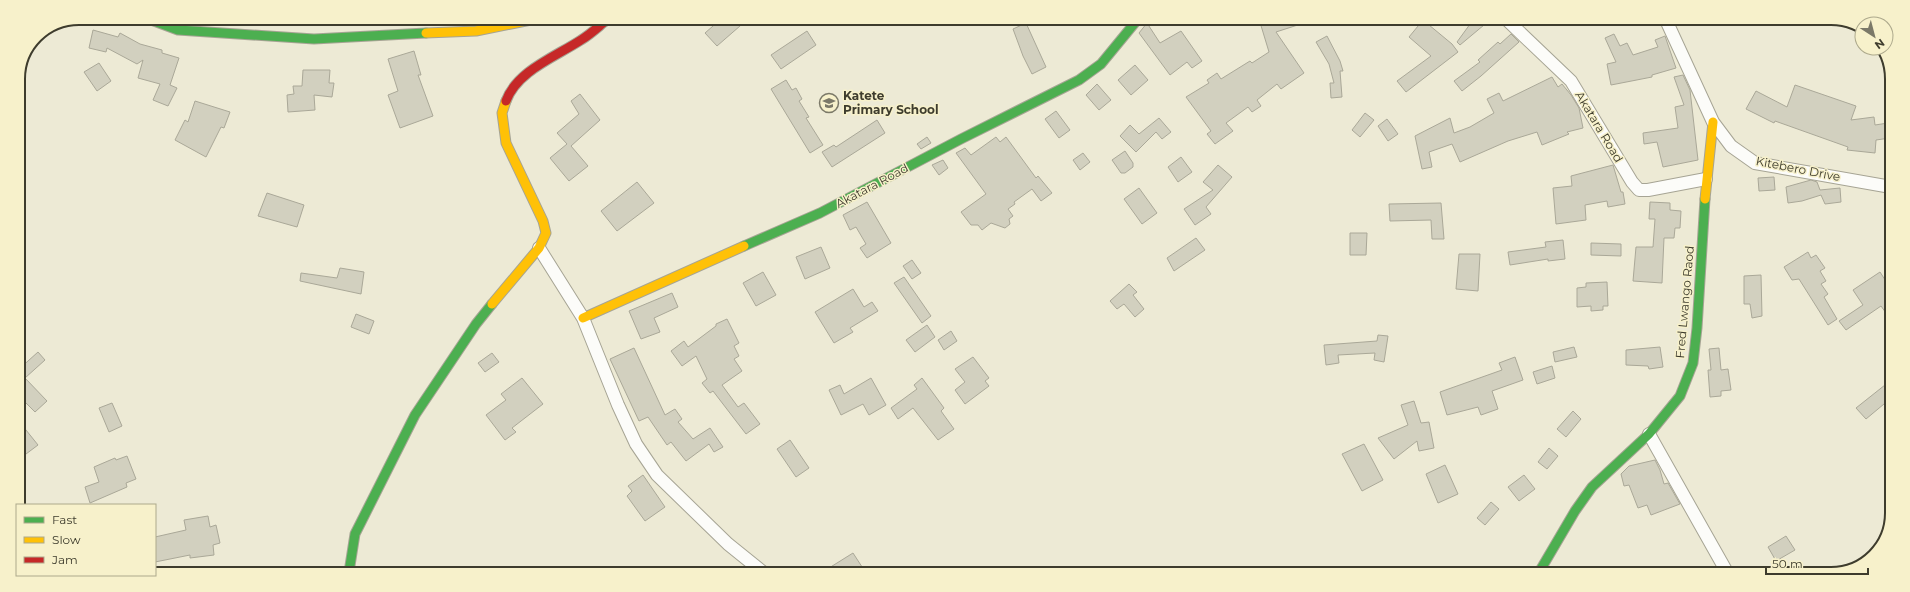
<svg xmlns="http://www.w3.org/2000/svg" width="1910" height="592" font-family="Montserrat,sans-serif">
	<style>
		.building { fill: #d2d0bf; stroke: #aaa898 }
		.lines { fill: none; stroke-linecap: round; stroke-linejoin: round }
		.street-casing { stroke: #a6a494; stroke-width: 14 }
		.fast-casing { stroke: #a6a494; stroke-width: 11 }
		.slow-casing { stroke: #a6a494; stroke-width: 11 }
		.jam-casing { stroke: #a6a494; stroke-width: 11 }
		.street { stroke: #fcfcf9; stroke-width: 12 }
		.fast { stroke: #4caf50; stroke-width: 9 }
		.slow { stroke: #ffc107; stroke-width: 9 }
		.jam { stroke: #c62828; stroke-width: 9 }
		.labels { text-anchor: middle; stroke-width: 3; stroke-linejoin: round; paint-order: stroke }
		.poi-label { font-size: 12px; font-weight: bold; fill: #3e3c2d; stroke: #f7f1cb; text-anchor: start }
		.street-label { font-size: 12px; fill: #3e3c2d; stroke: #f7f1cb }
		.rim { fill: none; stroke: #3e3c2d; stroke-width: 2 }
	</style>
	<rect width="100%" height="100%" fill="#edead5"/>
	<path class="building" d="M721,19H748L717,46L705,33Z
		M1259,19H1306L1307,22L1276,32L1304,73L1281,89L1277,84L1257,100L1261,106L1252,112L1248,107L1226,123L1233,131L1215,144L1207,134L1211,131L1186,97L1209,83L1207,80L1217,73L1221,79L1250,61L1252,63L1269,52Z
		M1423,20L1452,44L1458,52L1406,92L1397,81L1431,56L1409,37Z
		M1473,20H1490L1460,45L1457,42Z
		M1026,23L1046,67L1032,74L1023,56L1013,29Z
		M1147,23L1160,43L1181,31L1202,61L1192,68L1187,62L1170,75L1139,33Z
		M93,30L118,37L120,33L140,44L162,50V53L179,58L170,85L177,88L168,106L153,100L160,84L138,78L143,60L137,64L107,48L106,52L89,48Z
		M807,31L816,45L781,69L771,55Z
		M1511,34L1519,42L1481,76L1462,91L1454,81L1480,62L1478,60L1498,42L1500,44Z
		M1614,34L1620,46L1627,43L1633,55L1658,47L1655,40L1665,36L1676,68L1652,75V77L1611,85L1607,64L1616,62L1605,38Z
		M1327,36L1340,61L1343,71H1340L1342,97L1331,98L1330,83H1334L1329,64L1316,42Z
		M414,51L421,75H418L433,116L400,128L388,95L398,91L388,59Z
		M99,63L111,81L97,91L84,72Z
		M1135,65L1148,80L1131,95L1118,80Z
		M303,70H330L329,83H334L332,97L314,95L315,110L288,112L287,95L294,94L293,86H302Z
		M1683,75L1690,90L1698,160L1663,167L1657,142L1644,144L1643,133L1678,128L1675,107L1684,105L1674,77Z
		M1552,77L1558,87L1562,84L1571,95L1579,108L1583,128L1567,132L1569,134L1542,145L1537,132L1508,141L1460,162L1452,144L1429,152L1432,167L1422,169L1415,136L1450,118L1454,133L1470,127L1494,113L1487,99L1499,93L1503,101Z
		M786,80L792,90L796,88L802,99L799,101L809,117L806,118L823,145L810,153L771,89Z
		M1097,84L1111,100L1099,110L1086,95Z
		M1795,85L1856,106L1851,120L1874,117L1875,125L1888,123L1890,138L1876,140L1875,153L1847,150L1848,147L1775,121L1774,123L1746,109L1756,91L1787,107Z
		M580,94L600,120L571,146L588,166L569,181L550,158L567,144L557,133L579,114L571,101Z
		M195,101L230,112L224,128L221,127L206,157L175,140L185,120L188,122Z
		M1056,111L1070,130L1059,138L1045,119Z
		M1365,113L1374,120L1360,137L1352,130Z
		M1159,118L1171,132L1162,139L1156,132L1136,152L1120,136L1130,125L1139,134Z
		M1387,119L1398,134L1388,141L1378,126Z
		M877,120L885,133L832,167L822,152L834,145L836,147Z
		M927,137L931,143L921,149L917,144Z
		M996,137L1000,142L1006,137L1036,178L1038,176L1052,193L1041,201L1032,189L1014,202L1015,204L1008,209L1013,216L1009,219L1010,224L1005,228L991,223L982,230L978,225H971L961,212L986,194L956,153L965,148L971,155Z
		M1125,151L1133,163V167L1125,173H1121L1112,160Z
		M1083,153L1090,162L1080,170L1073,160Z
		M1181,157L1192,172L1178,182L1168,167Z
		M943,160L948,168L939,175L932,165Z
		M1218,165L1232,177L1206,207L1211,214L1195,225L1184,209L1213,190L1203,182Z
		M1613,165L1621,192H1623L1625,204L1608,207L1607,201L1585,205L1586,220L1556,224L1553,188L1572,186L1571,176Z
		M1774,177L1775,190L1759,191L1758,178Z
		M1811,180L1817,182L1820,190L1840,188L1841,202L1825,204L1821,195L1802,201L1788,203L1786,187Z
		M637,182L654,203L617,231L601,211Z
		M1139,188L1157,213L1142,224L1124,199Z
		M267,193L304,205L297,227L258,216Z
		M867,202L891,243L867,258L860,248L866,244L856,227L850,230L843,215Z
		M1650,202L1670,203V210L1681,211L1680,228H1675L1674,238H1664L1662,283L1633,281L1636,247H1653L1655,219H1649Z
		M1441,203L1444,239H1432L1431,220L1390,221L1389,204Z
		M1350,233H1367L1366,255H1350Z
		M1196,238L1205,250L1174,271L1167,258Z
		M1563,240L1565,259L1548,261V259L1510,265L1508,252L1546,247L1545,242Z
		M1591,243L1621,244V256L1591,255Z
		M821,247L830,268L805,279L796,257Z
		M1808,252L1811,258L1816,255L1825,268L1820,271L1826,281L1821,284L1828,294L1824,297L1837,319L1828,325L1799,279L1792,280L1784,267Z
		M1459,254H1480L1478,291L1456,289Z
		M912,260L921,273L912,279L903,266Z
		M340,268L364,272L361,294L300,281L301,273L337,278Z
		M763,272L776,295L756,306L743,283Z
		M1880,272L1891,289V320L1881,306L1846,330L1839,321L1863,305L1853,290Z
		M1761,275L1762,316L1752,318L1750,304H1744V276Z
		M904,277L931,316L922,323L894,283Z
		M1607,282L1608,306H1603V310L1591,311V306L1577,307V288L1586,287V283Z
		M1129,284L1137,292L1133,295L1144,309L1135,317L1124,304L1117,309L1110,301Z
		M853,289L864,307L872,302L878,311L850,328L853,332L834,343L815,312Z
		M672,293L678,307L654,318L660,332L641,339L629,311Z
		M356,314L374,321L369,334L351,327Z
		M727,319L739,343L734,346L739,356L734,359L742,371L722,385L738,407L744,403L760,424L746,434L713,391L710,393L702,383L707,379L696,356L682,366L671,351L684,341L688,347L716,326V324Z
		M927,325L935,337L915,352L906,340Z
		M951,331L957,341L944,350L938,340Z
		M1378,335L1388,336L1384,362L1374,360L1375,353L1338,355L1339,363L1326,365L1324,345L1377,341Z
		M1574,347L1577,357L1555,362L1553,352Z
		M1660,347L1663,367L1649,369L1648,366L1626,365V350Z
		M634,348L665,415L675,409L682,419L678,422L693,439L710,428L723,447L714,452L709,444L686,461L671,442L667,445L648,417L639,421L610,359Z
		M1719,348L1721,370L1728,369L1731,390L1721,391V396L1710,397L1708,370H1711L1709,349Z
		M38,352L45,360L25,378L47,401L35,412L18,395V370Z
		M492,353L499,362L485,372L478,363Z
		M973,357L989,378L985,381L989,386L965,404L955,390L965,382L955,369Z
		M1515,357L1523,380L1492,391L1498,409L1481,415L1478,407L1447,415L1440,392L1502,370L1499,363Z
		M1552,366L1555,378L1537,384L1533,372Z
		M522,378L543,404L512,428L516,432L505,440L486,415L506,400L501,394Z
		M871,378L886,405L869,415L863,404L841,415L829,390L840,385L844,394Z
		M922,378L944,408L941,411L954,429L938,440L913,408L898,419L891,408L917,389L914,385Z
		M1890,381V399L1866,419L1856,408Z
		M1414,401L1421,423L1429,422L1434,448L1419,451L1417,441L1394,459L1378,438L1408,425L1401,405Z
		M112,403L122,426L109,432L99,408Z
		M1573,411L1581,419L1566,437L1557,429Z
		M18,420L38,445L18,460Z
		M790,440L809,468L796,477L777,449Z
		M1364,444L1383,480L1362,491L1342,454Z
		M1549,448L1558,456L1547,469L1538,462Z
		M127,456L136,479L126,483L127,487L90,503L85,487L99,482L94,467L115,458L116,460Z
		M1655,460L1660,470L1664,484L1668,483L1680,504L1651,515L1647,505L1638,508L1629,485L1624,486L1621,474L1629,466Z
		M1445,465L1458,494L1438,503L1426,474Z
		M643,475L665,507L645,521L627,496L632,491L628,486Z
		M1524,475L1535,489L1519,501L1508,487Z
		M1491,502L1499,509L1485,525L1477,518Z
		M208,516L210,527L216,525L220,543L213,545L214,555L190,558V555L155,562V537L186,530L184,520Z
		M1786,536L1795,550L1776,561L1768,547Z
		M853,553L866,573H821Z"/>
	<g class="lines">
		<g class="street-casing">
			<path id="street" d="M1507,20L1571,81L1632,182L1639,190H1648L1706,179
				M1666,20L1713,122L1731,146L1755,163L1891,187
				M539,248L583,318L618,405L636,444L657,475L728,544L764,573
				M1649,434L1728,574"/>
		</g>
		<g class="fast-casing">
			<path id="fast" d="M146,18L178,30L314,39L426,33
				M744,246L820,213L961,139L1079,80L1101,64L1138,19
				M349,572L355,534L415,415L476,324L492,304
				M1538,574L1575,511L1592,487L1649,434L1680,396L1693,363L1697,328L1705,199"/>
		</g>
		<g class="slow-casing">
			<path id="slow" d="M426,33L476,31L536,19
				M1705,199L1713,122
				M492,304L539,248L546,233L543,221L506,143L502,113L506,101
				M583,318L744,246"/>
		</g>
		<g class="jam-casing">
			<path id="jam" d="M506,101C517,71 555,57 581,40C591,34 599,26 608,19"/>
		</g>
		<use href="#street" class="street"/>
		<use href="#fast" class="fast"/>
		<use href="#slow" class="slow"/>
		<use href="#jam" class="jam"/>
	</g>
	<defs>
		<g id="school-ring" transform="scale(1)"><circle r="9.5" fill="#f7f1cb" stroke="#7b7968" stroke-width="1.5"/><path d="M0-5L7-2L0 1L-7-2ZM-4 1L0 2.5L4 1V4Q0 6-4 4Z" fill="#7b7968"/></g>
	</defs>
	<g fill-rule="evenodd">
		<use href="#school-ring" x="829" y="103"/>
	</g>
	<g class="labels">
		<g class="poi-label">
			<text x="843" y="100">Katete<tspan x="843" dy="14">Primary School</tspan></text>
		</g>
		<g class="street-label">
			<text transform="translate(1599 127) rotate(59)" y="4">Akatara Road</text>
			<text transform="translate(1798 169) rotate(11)" y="4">Kitebero Drive</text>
			<text transform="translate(872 186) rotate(-28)" y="4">Akatara Road</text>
			<text transform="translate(1685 302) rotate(-85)" y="4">Fred Lwango Raod</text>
		</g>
	</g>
	<path d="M0 0H1910V592H0ZM79 25H1831A54 54 0 0 1 1885 79V513A54 54 0 0 1 1831 567H79A54 54 0 0 1 25 513V79A54 54 0 0 1 79 25Z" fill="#f7f1cb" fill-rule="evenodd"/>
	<path class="rim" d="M79 25H1831A54 54 0 0 1 1885 79V513A54 54 0 0 1 1831 567H79A54 54 0 0 1 25 513V79A54 54 0 0 1 79 25Z"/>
	<rect x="16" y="504" width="140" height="72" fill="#f7f1cb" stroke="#ada98c"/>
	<rect x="24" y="517" width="20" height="6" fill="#4caf50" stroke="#ada98c"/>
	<text x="52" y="524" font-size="12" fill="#3e3c2d">Fast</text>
	<rect x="24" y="537" width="20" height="6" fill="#ffc107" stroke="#ada98c"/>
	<text x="52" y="544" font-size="12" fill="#3e3c2d">Slow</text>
	<rect x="24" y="557" width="20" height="6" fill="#c62828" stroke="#ada98c"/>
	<text x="52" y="564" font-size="12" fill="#3e3c2d">Jam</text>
	<g transform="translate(1874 36) rotate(144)"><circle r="19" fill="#f7f1cb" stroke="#ada98c"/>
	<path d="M0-3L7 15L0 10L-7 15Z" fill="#7b7968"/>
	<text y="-6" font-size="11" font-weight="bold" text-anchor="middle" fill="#3e3c2d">N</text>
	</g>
	<path d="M1766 568v6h102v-6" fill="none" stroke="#3e3c2d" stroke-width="2"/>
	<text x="1772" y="568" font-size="12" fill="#3e3c2d" stroke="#f7f1cb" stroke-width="3" paint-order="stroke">50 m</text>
</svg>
